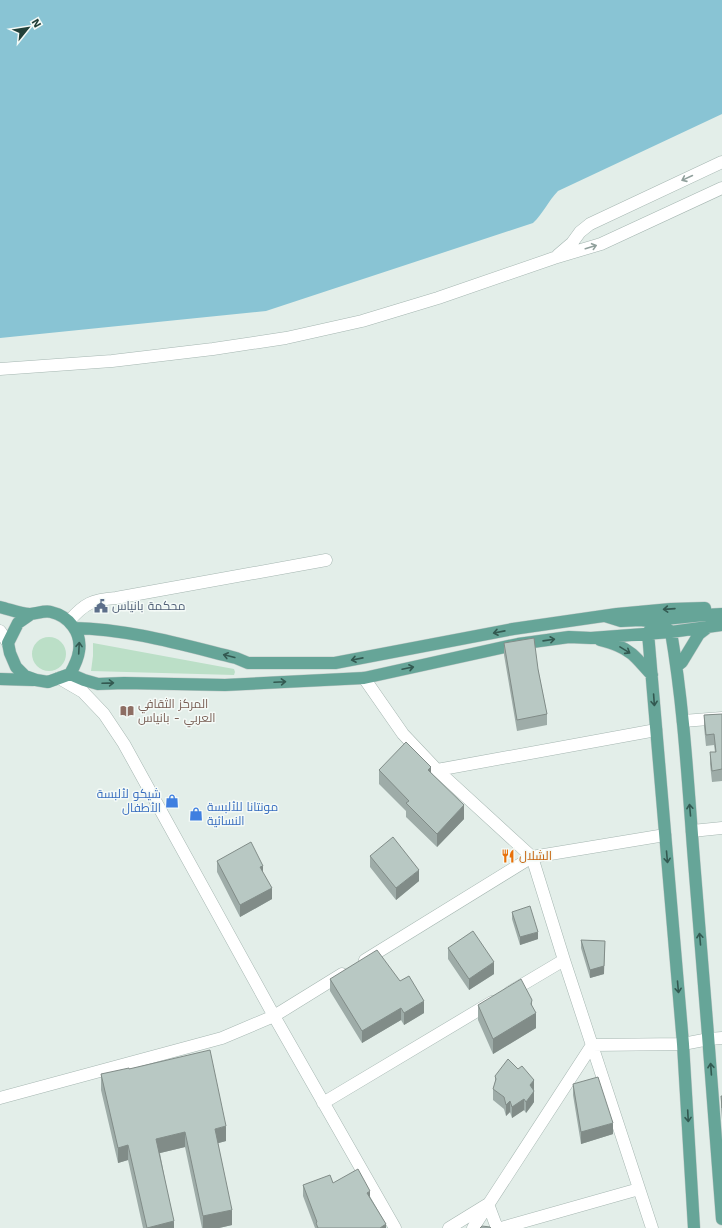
<svg xmlns="http://www.w3.org/2000/svg" width="722" height="1228" font-family="'Work Sans',Cairo,sans-serif">
	<style>
		.green { fill: #bbdfc7 }
		.water { fill: #89c4d4 }
		.lines { fill: none; stroke-linecap: round; stroke-linejoin: round }
		.minor-casing { stroke: #a5b6b1; stroke-width: 13 }
		.major-casing { stroke: #c1cac8; stroke-width: 13 }
		.minor { stroke: #fff; stroke-width: 12 }
		.major { stroke: #66a598; stroke-width: 12 }
		.wall { fill: #9eaca8 }
		.shaded-wall { fill: #818c88 }
		.building { fill: #b8c8c3; stroke: #818c88 }
		.oneway { stroke: #90a09c }
		.oneway2 { stroke: #335951 }
		.labels { text-anchor: middle; stroke-width: 3; stroke-linejoin: round; paint-order: stroke }
		.service-label { font-size: 12px; fill: #4e5e75; stroke: #f4faf7; text-anchor: start }
		.education-label { font-size: 12px; fill: #785e54; stroke: #f4faf7; text-anchor: start }
		.shop-label { font-size: 12px; fill: #366cbe; stroke: #f4faf7; text-anchor: end }
		.food-label { font-size: 12px; fill: #c56008; stroke: #f4faf7; text-anchor: start }
	</style>
	<rect width="100%" height="100%" fill="#e3eee9"/>
	<path class="green" d="M32 654a17 17 0 1 1 34 0a17 17 0 1 1-34 0Z
		M93,643L234,669L235,672L234,675L91,671L93,656Z"/>
	<path class="water" d="M0,0H722V114L558,191C548,201 543,214 533,223L266,311L0,338Z"/>
	<g class="lines">
		<g class="minor-casing">
			<path id="minor" d="M558,255L572,243L580,232L590,224L722,162
				M0,369L112,361L213,349L286,338L362,321L438,298L554,258L601,244L722,188
				M69,621C85,603 92,600 116,598L326,560
				M0,631L8,643
				M59,678L83,692L104,714L124,744L274,1016L395,1228
				M364,678L403,734L437,770L532,857L564,960L652,1228
				M683,721L722,718
				M437,770L656,730
				M692,831L722,828
				M365,960L532,857L665,835
				M510,992L564,960
				M0,1098L222,1038L274,1016L342,974
				M323,1103L492,1002
				M449,1228L488,1204L497,1228
				M473,1228L592,1045L683,1044L709,1039L722,1038
				M501,1228L639,1189"/>
		</g>
		<g class="major-casing">
			<path id="major" d="M0,607C9,609 21,614 30,614C37,614 44,610 51,612C69,616 82,633 79,651C78,659 74,667 70,674L48,682L36,680L25,676L16,667L10,653L8,643L18,623L31,614
				M605,616L621,621L640,620L658,622L671,632C684,708 688,785 694,861C704,980 713,1100 722,1219
				M74,628C129,629 183,645 236,658L248,663H335L513,629L617,614L671,609L705,608
				M600,640C612,643 622,646 632,654C639,660 645,668 652,675
				M677,666L682,662L699,634L708,627
				M70,674L84,680L98,684L124,683L225,685L364,678L518,644L569,637L591,638L671,632L722,625
				M0,679L33,680
				M694,1228L683,1044L648,633L651,628L658,622L665,619L704,615L722,614"/>
		</g>
		<use href="#minor" class="minor"/>
		<use href="#major" class="major"/>
	</g>
	<path class="wall" d="M504,643L538,669L547,714V725L517,731L504,655Z
		M722,714V781L712,782L710,764V752H715L714,745L706,746L704,727V715Z
		M379,770L431,773L464,819L437,847L406,817V811L379,784Z
		M370,856L419,881L396,900L370,867Z
		M217,861L263,873L272,899L240,917L217,872Z
		M512,912L538,939L520,945L512,919Z
		M581,940L604,974L590,978L581,948Z
		M448,948L494,974L469,990L448,959Z
		M330,979L400,981L424,1013L404,1025L401,1020L362,1043L330,991Z
		M478,1005L532,1006L536,1028L493,1054L478,1020Z
		M129,1069L226,1141L218,1143L232,1225L219,1228H202L185,1147L160,1153L174,1228H143L128,1160L118,1163L101,1090V1074Z
		M495,1076L534,1080V1102L532,1105L526,1113L524,1110L512,1118L510,1112L506,1116L504,1109L493,1100V1089L495,1082Z
		M573,1084L613,1134L581,1144L573,1095Z
		M721,1096H722V1120L721,1108Z
		M333,1183L370,1198L386,1228H315L303,1196V1185Z"/>
	<path class="shaded-wall" d="M431,767V780L428,770Z
		M464,805V819L437,847V834Z
		M263,866V877L260,867Z
		M419,870V881L396,900V888Z
		M272,888V899L240,917V905Z
		M538,932V939L520,945V937Z
		M605,941L604,974L590,978V970Z
		M494,962V974L469,990V979Z
		M532,1000V1015L536,1013V1028L493,1054V1039L531,1004Z
		M424,1001V1013L404,1025V1013Z
		M401,1008V1020L362,1043V1031Z
		M534,1080V1091L530,1085Z
		M534,1091V1102L532,1105L526,1113V1102Z
		M524,1099V1110L512,1118V1107Z
		M510,1101V1112L506,1116V1105Z
		M613,1123V1134L581,1144V1132Z
		M226,1126V1141L215,1144V1129Z
		M185,1132V1147L156,1154V1139Z
		M128,1145V1160L118,1163V1148Z
		M370,1191V1202L367,1193Z
		M232,1210V1225L219,1228H203V1216Z
		M174,1221V1228H147Z
		M386,1224V1228H380Z"/>
	<path class="building" d="M534,638L538,669L547,714L517,720L504,643Z
		M722,714V769L712,771L710,752H716L714,734L706,735L704,715Z
		M406,742L431,767L428,770L464,805L437,834L406,803L409,801L379,770Z
		M393,837L419,870L396,888L370,856Z
		M251,842L263,866L260,867L272,888L240,905L217,861Z
		M530,906L538,932L520,937L512,912Z
		M473,931L494,962L469,979L448,948Z
		M581,940L605,941L604,966L590,970Z
		M377,950L400,981L409,976L424,1001L404,1013L401,1008L362,1031L330,979Z
		M521,979L532,1000L531,1004L536,1013L493,1039L478,1005Z
		M210,1050L226,1126L215,1129L232,1210L203,1216L185,1132L156,1139L174,1221L147,1228L128,1145L118,1148L101,1074L129,1068V1069Z
		M508,1059L518,1069L522,1066L534,1080L530,1085L534,1091L532,1094L526,1102L524,1099L512,1107L510,1101L506,1105L504,1097L493,1089L496,1079L495,1076Z
		M598,1077L613,1123L581,1132L573,1084Z
		M721,1096H722V1108Z
		M358,1169L370,1191L367,1193L386,1224L380,1228H318L316,1223L317,1222L303,1185L330,1175L333,1183Z
		M482,1226L490,1227L491,1228H480Z"/>
	<defs><path id="oneway-shaft" d="M-6 0H5M1.5-3L5.5 0L1.5 3" fill="none" stroke-width="1.6" stroke-linecap="round" stroke-linejoin="round"/></defs>
	<g class="oneway">
		<use href="#oneway-shaft" transform="translate(687 178) rotate(155)"/>
		<use href="#oneway-shaft" transform="translate(591 247) rotate(-17)"/>
	</g>
	<g class="oneway2">
		<use href="#oneway-shaft" transform="translate(669 609) rotate(176)"/>
		<use href="#oneway-shaft" transform="translate(499 632) rotate(169)"/>
		<use href="#oneway-shaft" transform="translate(549 640) rotate(-8)"/>
		<use href="#oneway-shaft" transform="translate(79 648) rotate(-87)"/>
		<use href="#oneway-shaft" transform="translate(625 650) rotate(32)"/>
		<use href="#oneway-shaft" transform="translate(229 656) rotate(-166)"/>
		<use href="#oneway-shaft" transform="translate(357 659) rotate(169)"/>
		<use href="#oneway-shaft" transform="translate(408 668) rotate(-12)"/>
		<use href="#oneway-shaft" transform="translate(280 682) rotate(-3)"/>
		<use href="#oneway-shaft" transform="translate(108 683) rotate(-2)"/>
		<use href="#oneway-shaft" transform="translate(654 700) rotate(86)"/>
		<use href="#oneway-shaft" transform="translate(690 810) rotate(-95)"/>
		<use href="#oneway-shaft" transform="translate(667 857) rotate(85)"/>
		<use href="#oneway-shaft" transform="translate(700 939) rotate(-95)"/>
		<use href="#oneway-shaft" transform="translate(678 987) rotate(85)"/>
		<use href="#oneway-shaft" transform="translate(711 1069) rotate(-94)"/>
		<use href="#oneway-shaft" transform="translate(688 1116) rotate(87)"/>
	</g>
	<defs>
		<g id="civic-bare" transform="scale(1.08)"><path d="M-.6-6.5H3V-4.5H.6V-3L4-1V1h2V6H-6V1h2V-1L-.6-3ZM-1.2 2.5V6h2.4V2.5Z" fill="#5c6f8a" stroke="#f4faf7" stroke-width="2.5" paint-order="stroke"/></g>
		<g id="library-bare" transform="scale(1.08)"><path d="M-6-4Q-3-5.5-.7-3.5V5Q-3 3-6 4ZM6-4Q3-5.5 .7-3.5V5Q3 3 6 4Z" fill="#8d6e63" stroke="#f4faf7" stroke-width="2.5" paint-order="stroke"/></g>
		<g id="shop-bare" transform="scale(1.08)"><path d="M-5-2.5h2.3a2.7 3.5 0 0 1 5.4 0H5L5.5 6h-11ZM-1.5-2.5h3a1.5 2.3 0 0 0-3 0Z" fill="#3f7fe0" stroke="#f4faf7" stroke-width="2.5" paint-order="stroke"/></g>
		<g id="restaurant-bare" transform="scale(1.08)"><path d="M-5-6h1v4h1v-4h1v4h1v-4h1v5L-1.5 .5V6h-2V.5L-5-1ZM5-6V6H3V1.5H1.5Q1.5-4 5-6Z" fill="#e8710a" stroke="#f4faf7" stroke-width="2.5" paint-order="stroke"/></g>
	</defs>
	<g fill-rule="evenodd">
		<use href="#civic-bare" x="101" y="606"/>
		<use href="#library-bare" x="127" y="711"/>
		<use href="#shop-bare" x="172" y="801"/>
		<use href="#shop-bare" x="196" y="814"/>
		<use href="#restaurant-bare" x="508" y="856"/>
	</g>
	<g class="labels">
		<g class="service-label">
			<text x="112" y="610">محكمة بانياس</text>
		</g>
		<g class="education-label">
			<text x="138" y="708">المركز الثقافي<tspan x="138" dy="14">العربي - بانياس</tspan></text>
		</g>
		<g class="shop-label">
			<text x="161" y="798">شيكو لألبسة<tspan x="161" dy="14">الأطفال</tspan></text>
			<text x="207" y="811" text-anchor="start">مونتانا للألبسة<tspan x="207" dy="14">النسائية</tspan></text>
		</g>
		<g class="food-label">
			<text x="519" y="860">الشلال</text>
		</g>
	</g>
	<g transform="translate(28 28) rotate(60)" stroke="#f4faf7" stroke-width="3" paint-order="stroke">
	<path d="M0-3L7 15L0 10L-7 15Z" fill="#224039"/>
	<text y="-6" font-size="11" font-weight="bold" text-anchor="middle" fill="#224039">N</text>
	</g>
</svg>
